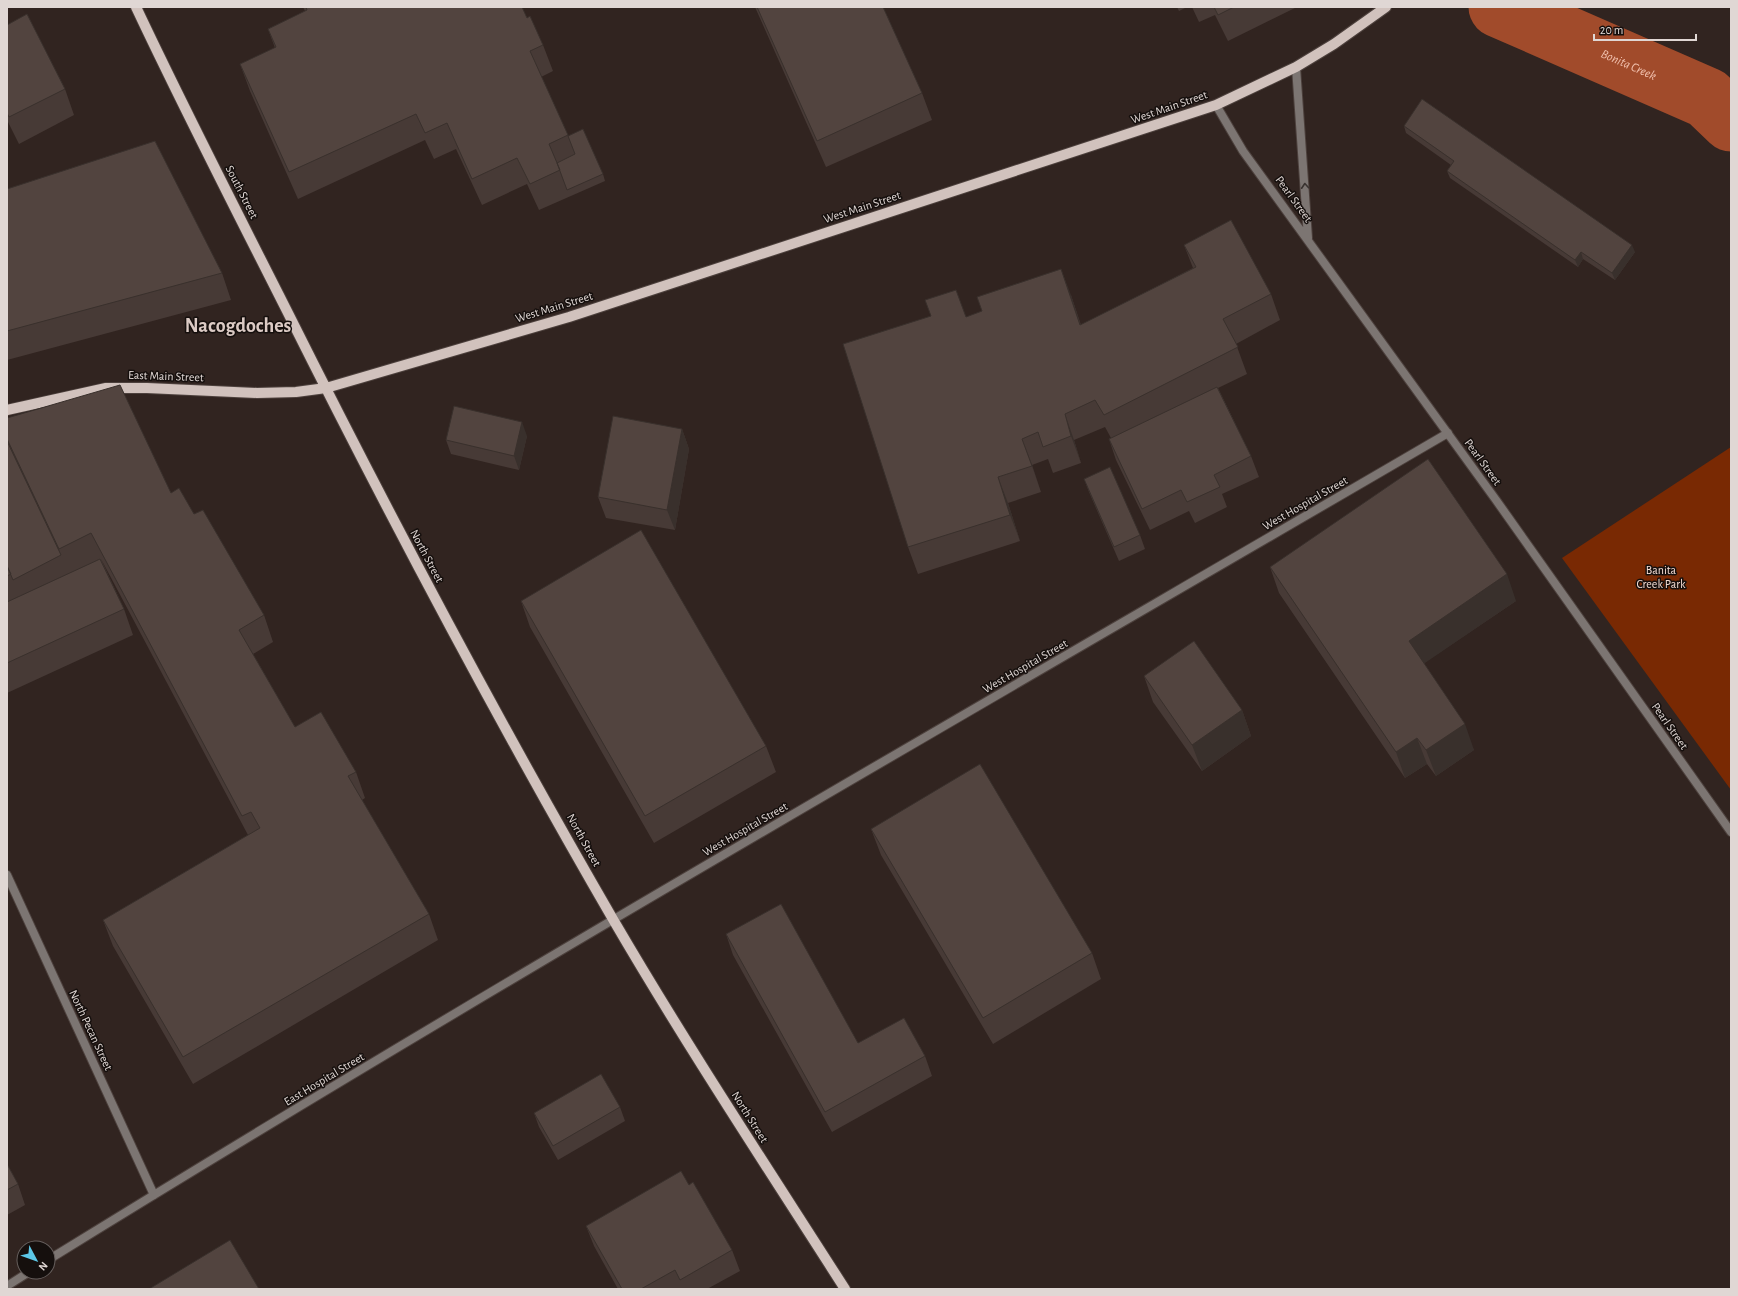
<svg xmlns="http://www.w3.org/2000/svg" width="1738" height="1296" font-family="'Alegreya Sans',sans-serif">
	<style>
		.green { fill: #792903 }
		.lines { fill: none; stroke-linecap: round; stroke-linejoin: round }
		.river { stroke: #a14b2b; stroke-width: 61 }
		.street-casing { stroke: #4d413d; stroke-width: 10 }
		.primary-casing { stroke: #4d413d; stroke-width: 12 }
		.street { stroke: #7c7572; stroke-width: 8 }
		.primary { stroke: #d1c2bd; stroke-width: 10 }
		.wall { fill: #473a36 }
		.shaded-wall { fill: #39302c }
		.building { fill: #52443f; stroke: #39302c }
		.oneway { stroke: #393330 }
		.labels { text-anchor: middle; stroke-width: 3; stroke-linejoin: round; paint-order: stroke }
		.street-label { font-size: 12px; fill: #e0d7d4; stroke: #150f0d }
		.park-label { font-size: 12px; fill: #f6ddd4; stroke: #150f0d }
		.water-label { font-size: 13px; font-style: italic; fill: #f1c0ae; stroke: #150f0d }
		.town-label { font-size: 20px; font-weight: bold; fill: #dbcac4; stroke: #150f0d }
	</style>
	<rect width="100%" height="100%" fill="#312420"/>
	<path class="green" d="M1731,447V790L1562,558Z"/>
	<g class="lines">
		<path class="river" id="s1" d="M1499,7L1707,98L1731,121"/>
		<g class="street-casing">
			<path id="street" d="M1296,67L1308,238
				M1216,105L1243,151L1496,500L1731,832
				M7,875L154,1195
				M48,1260C509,975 980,706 1448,433
				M7,1286L29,1272"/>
		</g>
		<g class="primary-casing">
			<path id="primary" d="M136,7C184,109 236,210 287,311C390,517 498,721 614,921C687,1046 767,1167 845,1289
				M7,410L106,388H147L257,393L296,392L326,388L569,317L1216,105L1296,67L1334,44L1386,7"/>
		</g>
		<use href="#street" class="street"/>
		<use href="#primary" class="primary"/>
	</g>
	<path class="wall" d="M303,7H522L527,18L543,45L553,71L541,77L568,136L603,174L605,181L539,210L527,184L482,205L456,149L434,159L425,140L298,199L250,91L240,64L275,48L268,29L305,11Z
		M755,7H883L922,93L932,120L826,167Z
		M1177,7H1187L1179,11Z
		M1192,7H1297L1228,41L1215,15L1199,22Z
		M7,25L65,89L74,115L19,144L7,120Z
		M1404,126L1635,252L1615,280L1583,259L1578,267L1450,178L1447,171L1451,165L1406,133Z
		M7,189L222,273L231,300L7,360Z
		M1184,245L1271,294L1280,320L1236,344L1247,374L1218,388L1251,456L1259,477L1222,494L1227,507L1195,523L1189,511L1150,530L1116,460L1109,439L1111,438L1105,427L1074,440L1081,463L1053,473L1048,459L1032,465L1041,492L1008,503L1020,541L918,574L908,547L966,317L1071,295L1081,325L1193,268Z
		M7,418L171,493L194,514L264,615L273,642L253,654L295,727L356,772L365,798L362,800L429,914L438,940L193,1084L113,946L103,920L248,835L101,559L124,609L133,635L7,693Z
		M682,429L689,449L675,530L606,518L598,497Z
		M527,436L519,470L451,454L446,440Z
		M1084,479L1140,535L1145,549L1119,561L1089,492Z
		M1270,567L1516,601L1424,663L1474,750L1436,776L1427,764L1405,778L1279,593Z
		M521,601L766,746L776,772L654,843L530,627Z
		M1144,676L1242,710L1251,736L1202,771L1153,702Z
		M871,829L1092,953L1101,979L993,1044L881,855Z
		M726,934L858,1043L925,1056L932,1076L832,1132L733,955Z
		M620,1107L625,1121L558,1160L539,1127L534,1113Z
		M7,1164L18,1184L25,1205L7,1215Z
		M689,1185L732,1250L740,1271L707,1289H618L594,1246L586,1226Z"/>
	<path class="shaded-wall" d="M1632,245L1635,252L1615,280L1612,273Z
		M1581,252L1583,259L1578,267L1575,260Z
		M1061,269L1071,295L1089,352L1080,325Z
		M1065,414L1074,440L1081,463L1071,436Z
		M522,422L527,436L519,470L514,456Z
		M682,429L689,449L675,530L667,510Z
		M1022,439L1032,465L1041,492L1032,466Z
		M998,477L1008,503L1020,541L1010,515Z
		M1507,574L1516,601L1419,667L1409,641Z
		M1242,710L1251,736L1202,771L1192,745Z
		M1465,724L1474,750L1436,776L1426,750Z
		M1417,738L1427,764L1405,778L1396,752Z"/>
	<path class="building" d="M306,7H522L527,18L530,16L543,45L530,51L568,135L549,144L560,170L530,184L517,158L472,179L447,123L425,133L416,114L289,172L240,64L276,47L268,29L307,10Z
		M757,7H883L922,93L817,141Z
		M1214,7H1234L1218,15Z
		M27,14L65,89L9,117L7,113V25Z
		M1422,99L1632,245L1612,273L1581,252L1575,260L1447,171L1454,161L1404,126Z
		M583,129L603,174L567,190L557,163L575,154L568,136Z
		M155,141L222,273L7,331V189Z
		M1231,220L1271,294L1223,319L1238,347L1104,415L1095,400L1065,414L1071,436L1043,447L1038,432L1022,439L1032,466L998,477L1010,515L908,547L843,344L931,316L925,300L956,290L966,317L982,311L977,297L1061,269L1080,325L1196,267L1184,245Z
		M120,385L171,493L179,488L194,514L203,510L264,615L239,630L295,727L321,712L356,772L348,776L429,914L183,1057L103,920L260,828L251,812L242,816L91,533L59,549L7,439V418Z
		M1217,387L1251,456L1214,475L1220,487L1187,502L1181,490L1142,509L1109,439Z
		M454,406L522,422L514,456L446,440Z
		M613,416L682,429L667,510L598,497Z
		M7,441L61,555L13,580L7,566Z
		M1428,459L1507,574L1409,641L1465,724L1426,750L1417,738L1396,752L1270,567Z
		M1110,467L1140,535L1114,547L1084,479Z
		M641,530L766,746L645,816L521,601Z
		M100,559L124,609L7,663V602Z
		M7,566L11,574L7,576Z
		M1194,641L1242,710L1192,745L1144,676Z
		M980,764L1092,953L983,1018L871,829Z
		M781,904L858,1043L904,1018L925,1056L825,1112L726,934Z
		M601,1074L620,1107L553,1146L534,1113Z
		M7,1164L18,1184L7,1190Z
		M681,1171L689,1185L693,1182L732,1250L680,1280L675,1270L641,1289H622L586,1226Z
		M230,1240L259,1289H149Z"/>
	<defs><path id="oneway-chevron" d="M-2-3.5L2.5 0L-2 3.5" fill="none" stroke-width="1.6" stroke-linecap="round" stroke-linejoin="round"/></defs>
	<use class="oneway" href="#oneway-chevron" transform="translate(1305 186) rotate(-94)"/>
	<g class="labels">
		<g class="street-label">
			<text transform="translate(1169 107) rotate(-19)" y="4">West Main Street</text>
			<text transform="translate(242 192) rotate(63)" y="4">South Street</text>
			<text transform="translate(1294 199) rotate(54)" y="4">Pearl Street</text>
			<text transform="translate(862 207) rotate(-18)" y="4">West Main Street</text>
			<text transform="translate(554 307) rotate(-17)" y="4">West Main Street</text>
			<text transform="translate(166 376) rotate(2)" y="4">East Main Street</text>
			<text transform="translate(1483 462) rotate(54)" y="4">Pearl Street</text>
			<text transform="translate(1305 503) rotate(-30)" y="4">West Hospital Street</text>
			<text transform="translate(427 556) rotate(62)" y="4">North Street</text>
			<text transform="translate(1025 666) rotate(-30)" y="4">West Hospital Street</text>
			<text transform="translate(1670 726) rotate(55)" y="4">Pearl Street</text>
			<text transform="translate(745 829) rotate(-30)" y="4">West Hospital Street</text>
			<text transform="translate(584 840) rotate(61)" y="4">North Street</text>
			<text transform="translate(91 1030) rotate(65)" y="4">North Pecan Street</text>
			<text transform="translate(324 1079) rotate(-31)" y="4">East Hospital Street</text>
			<text transform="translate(750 1117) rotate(58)" y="4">North Street</text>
		</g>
		<g class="park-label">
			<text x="1661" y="574">Banita<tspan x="1661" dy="14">Creek Park</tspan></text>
		</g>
		<g class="water-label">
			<text dy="5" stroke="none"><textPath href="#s1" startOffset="142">Bonita Creek</textPath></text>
		</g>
		<g class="town-label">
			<text x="238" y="332">Nacogdoches</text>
		</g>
	</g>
	<rect width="1738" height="1296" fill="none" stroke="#e0d7d4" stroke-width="16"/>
	<g transform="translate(36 1260) rotate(131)"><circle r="19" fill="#150f0d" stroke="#665f5d"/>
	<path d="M0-3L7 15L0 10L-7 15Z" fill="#5cc7e7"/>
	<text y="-6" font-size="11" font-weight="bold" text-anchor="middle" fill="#e0d7d4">N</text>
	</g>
	<path d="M1594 34v6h102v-6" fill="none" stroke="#e0d7d4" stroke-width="2"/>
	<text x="1600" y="34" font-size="12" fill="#e0d7d4" stroke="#150f0d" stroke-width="3" paint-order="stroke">20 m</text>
</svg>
